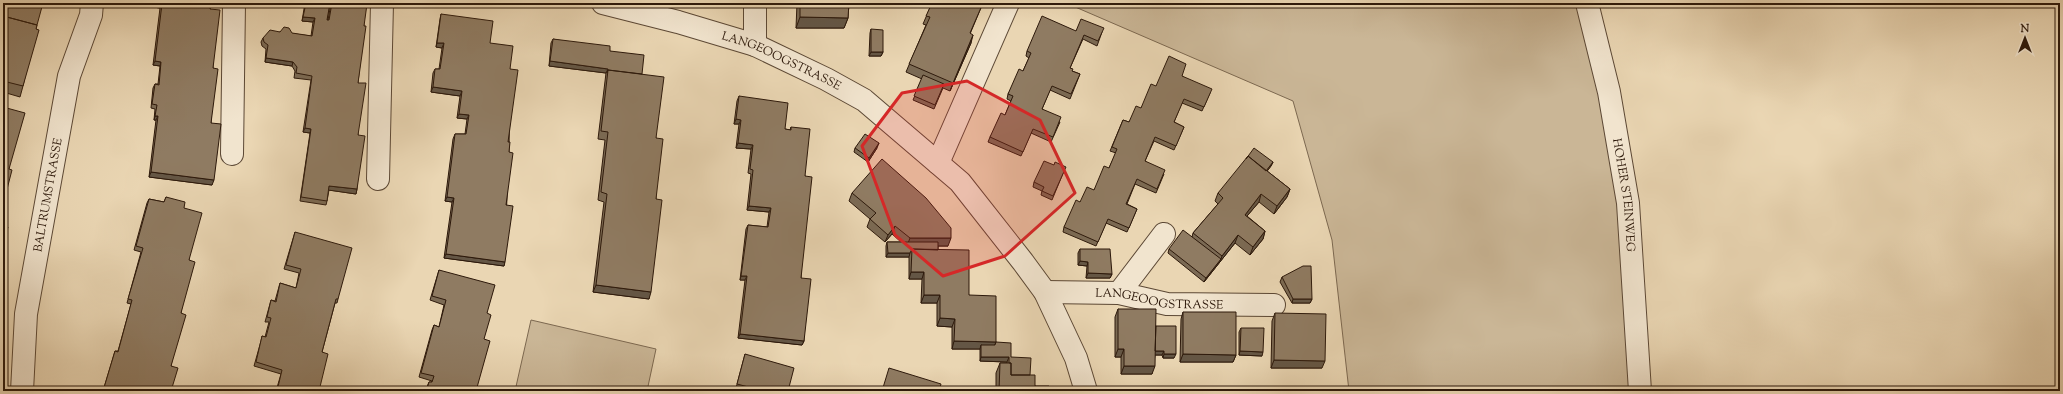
<svg xmlns="http://www.w3.org/2000/svg" width="2063" height="394" font-family="'Sorts Mill Goudy',serif">
	<style>
		.green { fill: #cab696; stroke: #7c6850 }
		.lines { fill: none; stroke-linecap: round; stroke-linejoin: round }
		.street-casing { stroke: #5c4835; stroke-width: 24 }
		.street { stroke: #f1e4ce; stroke-width: 22 }
		.wall { fill: #7b6a54; stroke: #2d190b }
		.shaded-wall { fill: #645645; stroke: #2d190b }
		.building { fill: #8f7b62; stroke: #2d190b }
		.marked { fill: #d62828; fill-opacity: 0.2; stroke: #d62828; stroke-width: 3; stroke-linejoin: round }
		.labels { text-anchor: middle; stroke-width: 4; stroke-linejoin: round; paint-order: stroke }
		.street-label { font-size: 12px; fill: #2d190b; stroke: #f1e4ce }
	</style>
	<rect width="100%" height="100%" fill="#ead6b3"/>
	<filter id="stains"><feTurbulence type="fractalNoise" baseFrequency=".005" numOctaves="4"/><feColorMatrix values="0 0 0 0 .2 0 0 0 0 .09 0 0 0 0 .02 0 0 0 .5 -.17"/></filter>
	<radialGradient id="worn" r=".72"><stop offset=".6" stop-color="#630" stop-opacity="0"/><stop offset="1" stop-color="#630" stop-opacity=".3"/></radialGradient>
	<path class="green" d="M1066,3H1593L1648,391H1349L1332,240L1293,101Z
		M531,320L656,349L647,391H515Z"/>
	<g class="lines">
		<g class="street-casing">
			<g id="street">
				<path id="s1" d="M603,3L678,22L755,45L826,79L864,100L960,182L1023,262L1045,292L1076,358L1086,391"/>
				<path id="s2" d="M1587,3L1609,92L1628,203L1640,391"/>
				<path d="M755,45V3"/>
				<path d="M232,154L234,3"/>
				<path d="M938,163L1008,3"/>
				<path d="M378,179L382,3"/>
				<path id="s3" d="M1045,292L1119,293L1167,304L1274,305"/>
				<path d="M1119,293L1164,234"/>
				<path id="s4" d="M22,391L26,314L69,76L91,15L92,3"/>
			</g>
		</g>
		<use href="#street" class="street"/>
	</g>
	<path class="wall" d="M3,3L37,25L23,86L20,97L3,92Z
		M154,3H211L210,9L213,68L211,123L212,185L149,177L156,120H154L155,109L151,108L153,88L155,84H158L160,66L153,65L160,8L153,7Z
		M305,3H330L327,20H328L331,3H361L364,26L358,83V135L357,189L356,194L329,190L327,201L326,205L300,201L310,133L303,132L311,80L294,78L295,71L292,66L265,62L266,49L262,46L261,42L263,38L280,32L311,36L313,22L302,21Z
		M797,3H849L848,18L844,28H796Z
		M932,3H983L970,34L971,43L950,91L943,88L934,109L913,100L922,79L906,72L926,25L923,24Z
		M441,14L490,43L510,69L509,152L504,266L444,258L452,202L445,201L453,139L455,134H465L467,119L457,118L460,96L431,92L433,73L435,69H439L442,48L436,47L440,19Z
		M871,29L883,52L881,56H869L870,33Z
		M1076,31L1102,32L1097,46L1083,39L1070,68L1072,71L1080,74L1070,99L1050,90L1042,109L1060,122L1051,142L1031,133L1021,156L988,142L990,137L1005,115L1011,101L1007,99L1008,94L1023,71L1029,58L1026,56L1027,51Z
		M553,39L610,51L642,74L656,138V199L649,299L593,292L604,202L598,200L605,140L598,139L606,73L549,66L551,43Z
		M1182,76L1210,93L1202,111L1182,103L1174,122L1184,127L1174,150L1154,141L1145,161L1164,174L1156,193L1135,184L1127,204L1137,209L1127,232L1106,223L1096,246L1063,232L1064,227L1080,202L1094,190L1109,168L1116,153L1110,151L1123,120L1129,122L1141,108L1156,86Z
		M739,96L785,129L790,130L791,127L805,176L801,278L804,341L802,345L738,338L745,280H740L746,229L748,225L767,227L769,212L747,210L751,174L748,173L751,149L736,148L739,124H734L737,101Z
		M3,107L9,169L6,193L3,200Z
		M855,148H877L868,162L854,152Z
		M1273,162L1271,166L1267,171L1290,189L1287,197L1274,214L1259,202L1247,216L1265,231L1263,239L1250,255L1235,243L1204,282L1168,253L1169,249L1192,237L1193,233L1218,204L1215,201L1218,193Z
		M1054,165L1064,171L1052,200L1041,195L1042,191L1033,187L1034,182Z
		M852,193L948,246H938V250L969,295L996,342L1011,357L1030,375L1035,386L1049,391H996V373L1000,363H1007V362L980,361V349H952V327L937,326V303H921L922,279H909V257H886V246L887,242H901L892,234L885,242L867,227L870,219L849,201Z
		M166,197L184,208L189,260L181,313L171,366V391H103L115,351H118L131,304L127,303L141,252L134,250L147,203L149,199L164,202Z
		M295,232L338,299L337,303H335L322,352L319,391H276L281,374L254,366L261,341L262,336L265,337L269,322H265L271,300L275,301L280,283L296,288L299,273L284,269Z
		M1080,249L1112,274L1110,278H1086L1087,266L1078,265V253Z
		M439,270L487,313L426,389L429,382H432V381L419,377L432,330L434,325L439,327L444,305L430,300Z
		M1282,277L1312,299L1310,303H1292L1280,282Z
		M1118,309L1156,326L1174,358H1163L1162,355H1155L1152,374H1121V357H1115V317Z
		M1183,312L1236,355L1233,362H1180L1181,319Z
		M1275,313L1322,368H1271L1272,321Z
		M1241,328L1262,356L1239,355V332Z
		M745,354L788,391H746L736,388Z"/>
	<path class="shaded-wall" d="M155,3L162,4L160,8L153,7Z
		M303,17L315,18L313,22L302,21Z
		M800,17L848,18L844,28H796Z
		M973,35L971,43L950,91L953,83Z
		M437,43H444L442,48L436,47Z
		M871,52H883L881,56H869Z
		M266,58L293,62L292,66L265,62Z
		M155,61L161,62L160,66L153,65Z
		M550,61L608,69L606,73L549,66Z
		M433,87L462,91L460,96L431,92Z
		M459,114L469,115L467,119L457,118Z
		M155,116H158L156,120H154Z
		M736,119L741,120L739,124H734Z
		M305,128L311,129L310,133L303,132Z
		M738,143L753,145L751,149L736,148Z
		M879,143L877,148L868,162L869,158Z
		M1273,162L1271,166L1262,178L1264,173Z
		M151,172L214,180L212,185L149,177Z
		M329,186L357,189L356,194L328,190Z
		M1290,189L1287,197L1274,214L1277,206Z
		M1261,194L1259,202L1242,222L1245,215Z
		M447,197L454,198L452,202L445,201Z
		M749,206L771,208L769,212L747,210Z
		M895,226L892,234L885,242L888,235Z
		M1265,231L1263,239L1250,255L1253,247Z
		M1238,235L1235,243L1204,282L1206,278L1221,259L1222,256Z
		M910,238H951L948,246H907Z
		M888,253H910L909,257H886Z
		M446,254L505,262L504,266L444,258Z
		M1080,261L1088,262L1087,266L1078,265Z
		M911,272H924L922,279H909Z
		M1088,273L1112,274L1110,278H1086Z
		M741,276H747L745,280H740Z
		M596,285L651,292L649,299L593,292Z
		M924,295H940L937,303H921Z
		M1293,299H1312L1310,303H1292Z
		M940,318L955,319L952,327L937,326Z
		M740,334L804,341L802,345L738,338Z
		M954,341L996,342L993,349L981,345L980,349H952Z
		M1118,349H1124L1121,357H1115Z
		M1154,351H1164L1162,355H1152Z
		M1240,351L1263,352L1262,356L1239,355Z
		M1164,354H1176L1174,358H1163Z
		M1183,354L1236,355L1233,362H1180Z
		M981,357H1009L1007,362L980,361Z
		M1274,360L1325,361L1322,368H1271Z
		M1124,366H1155L1152,374H1121Z"/>
	<path class="building" d="M3,3H43L37,25L3,16Z
		M155,3H211L210,9L220,10L213,68L218,69L211,123L221,124L214,180L151,172L158,116H155L157,105L152,104L155,84L159,85L161,62L155,61L162,4Z
		M306,3H330L327,20H329L332,3H361L367,4L364,26H366L358,83H366L358,135L365,136L357,189L329,186L327,201L301,197L311,129L305,128L312,76L296,73L297,67L293,62L266,58L268,45L264,42L263,38L270,30L280,32L284,27L289,28L292,33L312,36L315,18L303,17Z
		M800,3H849L848,18L800,17Z
		M932,3H983L970,33L973,35L953,83L909,64L930,17L926,16Z
		M441,14L493,21L490,43L513,46L510,69L518,70L508,142H510L509,152L513,153L506,205L513,206L505,262L446,254L454,198L447,197L455,134H466L469,115L459,114L462,91L433,87L435,69H440L444,43H437Z
		M3,16L37,25L36,29L39,30L23,86L3,81Z
		M1042,16L1076,31L1081,19L1104,28L1098,41L1084,35L1070,68L1073,69L1072,71L1080,74L1071,94L1052,86L1042,109L1061,117L1053,137L1033,129L1023,152L990,137L1001,113L1005,115L1013,96L1008,94L1019,69L1023,71L1031,53L1027,51Z
		M871,29L883,30V52H871Z
		M553,39L610,46V51L644,55L642,74L608,70L607,73L608,69L550,61Z
		M1169,56L1186,64L1182,76L1212,89L1204,107L1184,99L1174,122L1184,127L1176,146L1155,137L1145,161L1165,170L1157,189L1137,179L1126,204L1137,209L1129,228L1108,219L1098,242L1064,227L1076,200L1080,202L1087,187L1094,190L1104,166L1109,168L1117,149L1112,147L1123,120L1129,122L1136,106L1141,108L1151,84L1156,86Z
		M608,70L664,77L656,138L663,139L656,199L662,200L651,292L596,285L607,194L601,192L608,132L601,131Z
		M923,75L944,84L935,105L914,96Z
		M739,96L788,103L785,129L791,130V127L810,129L805,176L812,177L801,278L811,279L804,341L740,334L747,276H741L748,225L768,227L771,208L749,206L753,170L750,169L753,145L738,143L741,120L736,119Z
		M3,107L25,113L9,169L12,170L6,193L3,192Z
		M865,134L879,143L869,158L855,148Z
		M1254,148L1273,162L1266,171L1248,156L1246,159Z
		M1248,156L1290,189L1277,206L1261,194L1245,215L1265,231L1253,247L1238,235L1222,256L1193,233L1223,198L1218,193Z
		M882,159L926,198L951,228V238H910L895,226L888,235L870,219L876,213L852,193Z
		M1044,161L1054,165L1055,162L1066,167L1053,196L1042,191L1044,187L1034,182Z
		M166,197L185,202L184,208L202,213L189,260L195,262L181,313L186,315L171,366L178,368L171,391H103L115,351L118,352L132,300L128,299L143,248L136,246L149,199L164,202Z
		M3,226L8,227L3,244Z
		M1183,230L1221,259L1206,278L1169,249Z
		M295,232L352,248L338,299H336L322,352L328,354L319,391H277L282,370L256,362L262,336L266,337L271,318L267,317L271,300L276,302L280,283L296,288L301,269L286,265Z
		M887,242H938V250L912,249L910,253H888Z
		M912,249L969,250V295L996,296V342L954,341L955,319L940,318V295H924V272H911Z
		M1080,249H1110L1112,274L1088,273V262L1080,261Z
		M1303,266H1311L1312,299H1293L1282,277Z
		M439,270L495,285L487,313L491,315L484,339L490,341L476,391H423V389H427L429,382H432L434,376L421,373L434,325L439,327L446,300L432,296Z
		M1118,309H1156L1155,366H1124V349H1118Z
		M1183,312H1236V355L1183,354Z
		M1275,313L1326,314L1325,361L1274,360Z
		M1156,326H1176V354H1164V351H1155Z
		M1241,328H1264L1263,352L1240,351Z
		M996,342L1011,343V357L1031,358L1030,375H1011V363H1009V357H981V345H995Z
		M745,354L794,368L788,391H755L756,389L737,384Z
		M1000,363H1011V375H1035V386H1049V391H999Z
		M889,368L941,384L939,391H882Z"/>
	<path class="marked" d="M967,81L1040,120L1075,193L1005,256L943,276L895,235L862,146L902,93Z"/>
	<g class="labels">
		<g class="street-label">
			<text dy="4" stroke="none"><textPath href="#s1" startOffset="188">LANGEOOGSTRASSE</textPath></text>
			<text dy="4" stroke="none"><textPath href="#s4" startOffset="198">BALTRUMSTRASSE</textPath></text>
			<text dy="4" stroke="none"><textPath href="#s2" startOffset="196">HOHER STEINWEG</textPath></text>
			<text dy="4" stroke="none"><textPath href="#s3" startOffset="115">LANGEOOGSTRASSE</textPath></text>
		</g>
	</g>
	<rect width="2063" height="394" fill="none" stroke="#ead6b3" stroke-width="16"/>
	<rect x="4" y="4" width="2055" height="386" fill="none" stroke="#2d190b" stroke-width="2"/>
	<rect x="8" y="8" width="2047" height="378" fill="none" stroke="#2d190b"/>
	<g transform="translate(2025 38)" stroke="#f1e4ce" stroke-width="3" paint-order="stroke">
	<path d="M0-3L7 15L0 10L-7 15Z" fill="#2d190b"/>
	<text y="-6" font-size="11" font-weight="bold" text-anchor="middle" fill="#2d190b">N</text>
	</g>
	<rect width="100%" height="100%" filter="url(#stains)"/>
	<rect width="100%" height="100%" fill="url(#worn)"/>
</svg>
